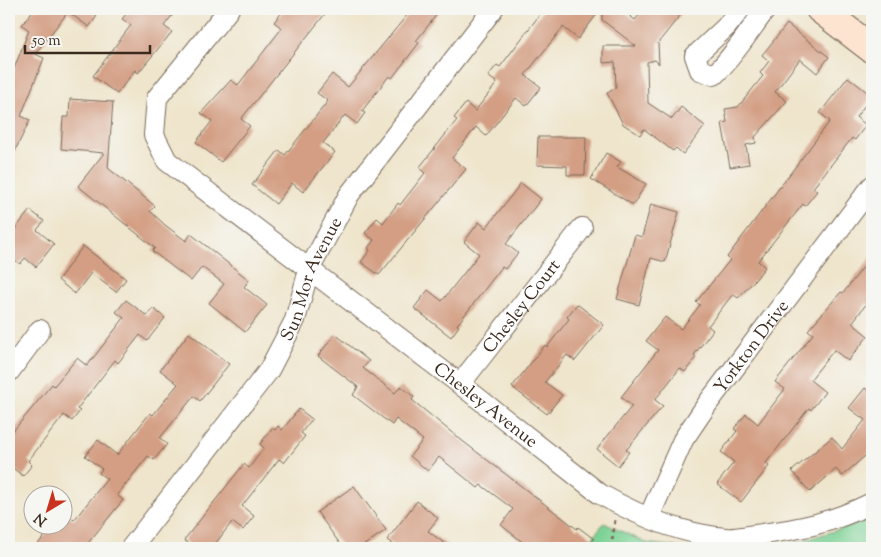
<svg xmlns="http://www.w3.org/2000/svg" width="881" height="557" font-family="'Sorts Mill Goudy',serif">
	<style>
		.green { fill: #7dd295; stroke: #5c7e5a }
		.building { fill: #d39e83 }
		.lines { fill: none; stroke-linecap: round; stroke-linejoin: round }
		.street-casing { stroke: #7a6b5b; stroke-width: 22 }
		.secondary-casing { stroke: #7a6b5b; stroke-width: 30 }
		.path { stroke: #7a6b5b; stroke-width: 3; stroke-dasharray: 4 4; stroke-linecap: butt }
		.street { stroke: #fff; stroke-width: 20 }
		.secondary { stroke: #fde4d0; stroke-width: 28 }
		.labels { text-anchor: middle; stroke-width: 4; stroke-linejoin: round; paint-order: stroke }
		.street-label { font-size: 18px; fill: #3b2a1e; stroke: #f6f6f2 }
	</style>
	<rect width="100%" height="100%" fill="#f6f6f2"/>
	<filter id="ink" filterUnits="userSpaceOnUse"><feTurbulence type="fractalNoise" baseFrequency=".02" numOctaves="2"/><feDisplacementMap in="SourceGraphic" scale="10" xChannelSelector="R" yChannelSelector="G"/><feConvolveMatrix kernelMatrix="1 2 1 2 8 2 1 2 1" color-interpolation-filters="sRGB"/></filter>
	<filter id="wash" filterUnits="userSpaceOnUse"><feTurbulence type="fractalNoise" baseFrequency=".0096" numOctaves="4" result="noise"/><feDisplacementMap in="SourceGraphic" scale="20" xChannelSelector="R" yChannelSelector="G"/><feGaussianBlur stdDeviation="1.12" result="paint"/><feColorMatrix in="noise" values="0 0 0 0 0 0 0 0 0 0 0 0 0 0 0 0 0 1.4 0 .05"/><feComposite in="paint" operator="in"/></filter>
	<g filter="url(#wash)">
		<rect width="100%" height="100%" fill="#efe5cc"/>
		<path class="green" d="M872,519V548H765L783,547Z
			M604,523L646,543L683,548H584Z"/>
		<g id="blocks">
			<path class="building" d="M34,9H86L97,16L89,27L68,12L35,54L44,58L21,116L30,120L9,163V72L12,74L29,30L22,25Z
				M130,9H177L164,26L172,32L138,73L135,70L117,94L93,76L131,25L122,19Z
				M285,9H329L241,119L250,126L221,162L196,142L212,121L201,113L231,80L238,85L282,28L274,22Z
				M412,9H441L416,41L419,43L392,78L389,76L362,111L365,113L357,124L345,115L323,143L335,152L303,192L292,183L276,204L252,185L279,150L285,155L328,101L317,93L332,74L348,87Z
				M544,9H601L578,39L563,27L525,75L541,87L526,106L516,98L486,136L476,127L452,158L466,169L379,275L361,262L370,250L368,248L374,240L365,233L377,218L383,223L398,203L400,205L425,173L419,168L457,120L454,118L466,103L475,111L497,83L488,76L497,65L500,67Z
				M602,9H621L635,20L644,9H685L658,43L659,64L655,60L647,62L648,103L672,119L681,107L705,126L683,154L676,148L673,151L644,129L640,135L623,124L607,93L616,88L615,62L603,63V46H636L602,20Z
				M787,24L829,57L817,73L800,59L775,92L787,101L755,137L756,143L746,145L749,164L730,167L722,123L727,122L725,109L738,107L763,76L760,73L769,61L762,55Z
				M848,77L872,96L856,117L866,125L855,140L852,138L813,188L817,191L805,206L803,204L758,261L765,267L755,280L738,298L733,294L708,326L713,330L694,355L696,357L685,372L680,368L655,400L663,406L626,450L629,452L618,466L597,449L632,406L621,397L658,350L646,341L665,317L681,329L700,305L696,302L730,260L727,257L830,121L820,113Z
				M70,99L113,102L108,168L155,206L150,211L165,225L186,241L191,234L249,280L244,287L267,305L245,332L209,303L224,284L202,267L191,281L152,251L155,248L78,186L104,153L61,149L63,117H69Z
				M538,137H586L585,175H567V166L537,165Z
				M606,153L621,162L617,167L646,184L633,205L591,179Z
				M521,183L541,199L506,244L518,253L505,269L502,267L457,325L459,326L451,337L414,308L428,290L442,301L479,254L464,242L479,222L486,228Z
				M651,204L679,212L665,262L651,258L639,305L617,299L635,235L642,237Z
				M30,210L44,221L37,230L54,244L36,267L25,258L20,264L9,256V237Z
				M83,246L126,279L116,292L91,273L75,294L58,280Z
				M872,256V307L867,303L852,323L868,336L848,361L834,350L810,380L825,392L811,410L809,408L766,463L769,466L741,502L717,484L734,462L721,452L737,431L734,429L746,414L758,424L785,389L775,382L813,334L808,330L841,292L843,293Z
				M126,300L147,316L153,308L165,318L147,341L140,335L118,363L115,360L77,409L80,411L72,421L64,415L28,461L32,465L23,476L9,465V436L52,384L54,386L77,358L87,366L124,318L116,312Z
				M577,304L604,325L575,361L567,355L545,382L562,395L547,414L512,387L545,345L547,347L569,319L567,317Z
				M189,333L229,364L200,401L194,396L160,438L167,444L154,460L148,456L117,495L123,500L84,548H35L54,524H62V511L74,520L107,479L99,473L102,469L85,456L98,440L117,455L150,413L153,415L178,384L160,370Z
				M335,334L369,361L363,368L395,393L401,386L414,397L412,400L456,436L577,529L578,527L594,539L587,548H530L501,525L513,509L481,485L478,488L439,457L428,471L410,456L423,440L396,419L392,425L353,395L358,387L318,356Z
				M865,388L872,394V450L842,476L836,469L810,492L792,471L832,437L842,449L865,420L849,408Z
				M299,409L312,419L301,433L305,436L284,463L279,459L242,506L254,516L243,530L232,522L212,548H194L184,540L244,464L249,468L264,448L260,444L272,428L275,430L278,426L282,430Z
				M354,486L386,530L360,548H343L317,512Z
				M417,501L438,518L428,531L451,548H398L387,540Z"/>
		</g>
	</g>
	<g filter="url(#ink)">
		<use href="#blocks" fill-opacity="0" stroke="#7a6b5b" stroke-width="1"/>
		<g class="lines">
			<g class="street-casing">
				<g id="street">
					<path id="s1" d="M229,9L157,98L154,135L167,161L460,384L600,494C637,515 682,534 725,538C735,539 746,536 755,535C801,529 831,523 872,503"/>
					<path d="M740,9L726,27L695,56L700,70L714,75C734,56 749,31 766,9"/>
					<path d="M9,372L40,330"/>
					<path id="s2" d="M460,384L582,228"/>
					<path id="s3" d="M649,517L683,440L708,403L872,186"/>
					<path id="s4" d="M131,548L269,370L295,320L309,270L349,195L493,9"/>
				</g>
			</g>
			<g class="secondary-casing">
				<path id="secondary" d="M820,9L872,49"/>
			</g>
			<path class="path" d="M611,548L615,520"/>
			<use href="#street" class="street"/>
			<use href="#secondary" class="secondary"/>
		</g>
	</g>
	<g class="labels">
		<g class="street-label">
			<text dy="6" stroke="none"><textPath href="#s4" startOffset="326">Sun Mor Avenue</textPath></text>
			<text dy="6" stroke="none"><textPath href="#s2" startOffset="99">Chesley Court</textPath></text>
			<text dy="6" stroke="none"><textPath href="#s3" startOffset="200">Yorkton Drive</textPath></text>
			<text dy="6" stroke="none"><textPath href="#s1" startOffset="582">Chesley Avenue</textPath></text>
		</g>
	</g>
	<rect width="881" height="557" fill="none" stroke="#f6f6f2" stroke-width="30"/>
	<g transform="translate(48 510) rotate(218)"><circle r="24" fill="#f6f6f2" stroke="#aba49d"/>
	<path d="M0-4L9 19L0 12L-9 19Z" fill="#c8321e"/>
	<text y="-8" font-size="14" font-weight="bold" text-anchor="middle" fill="#3b2a1e">N</text>
	</g>
	<path d="M25 45v8h125v-8" fill="none" stroke="#3b2a1e" stroke-width="2.5"/>
	<text x="32" y="45" font-size="15" fill="#3b2a1e" stroke="#f6f6f2" stroke-width="4" paint-order="stroke">50 m</text>
</svg>
